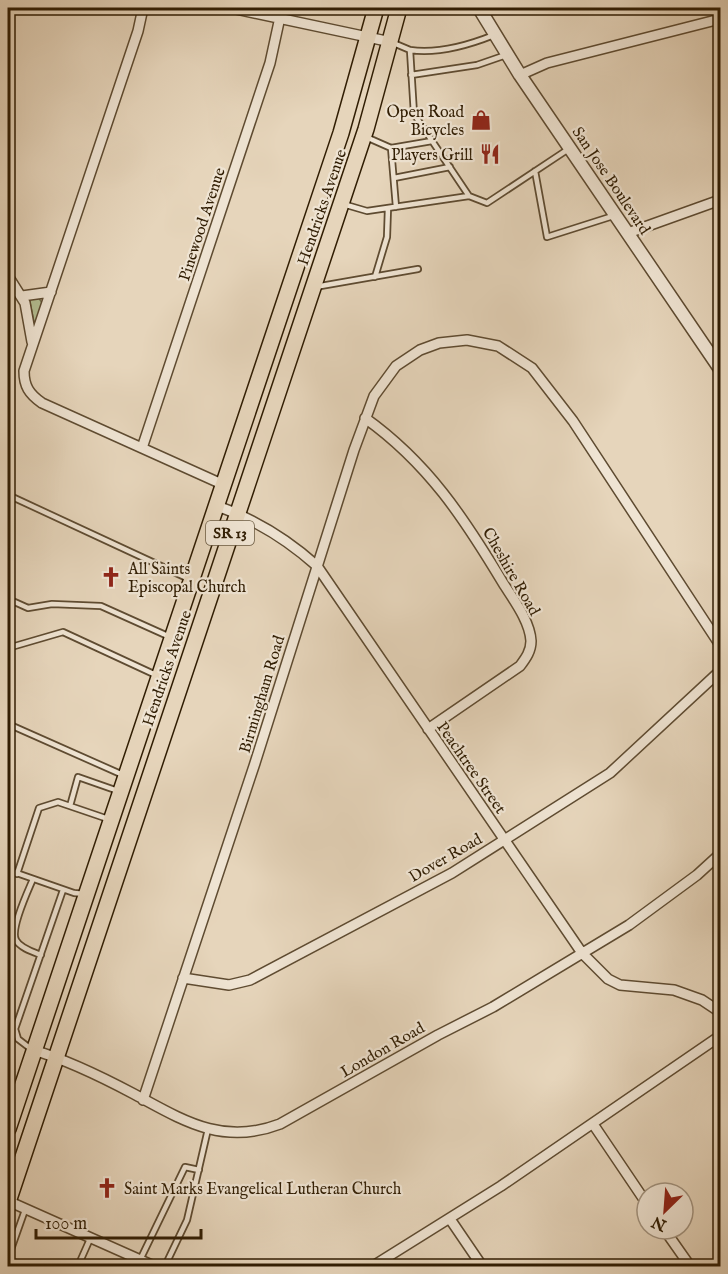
<svg xmlns="http://www.w3.org/2000/svg" width="728" height="1274" font-family="'IM FELL English',serif">
	<style>
		.green { fill: #b3be92; stroke: #726e4a; stroke-width: 1.5 }
		.lines { fill: none; stroke-linecap: round; stroke-linejoin: round }
		.service-casing { stroke: #5e4b31; stroke-width: 8 }
		.minor-casing { stroke: #5e4b31; stroke-width: 12 }
		.tertiary-casing { stroke: #5e4b31; stroke-width: 15 }
		.primary-casing { stroke: #301d03; stroke-width: 18 }
		.service { stroke: #efe4d3; stroke-width: 4.5 }
		.minor { stroke: #efe4d3; stroke-width: 9 }
		.tertiary { stroke: #efe4d3; stroke-width: 12 }
		.primary { stroke: #e6d5bb; stroke-width: 15 }
		.labels { text-anchor: middle; stroke-width: 4.5; stroke-linejoin: round; paint-order: stroke }
		.shield { fill: #efe4d3; stroke: #695941; stroke-width: 1.5 }
		.shield-label { font-size: 15px; font-weight: bold; fill: #301d03 }
		.poi-label { font-size: 16px; fill: #301d03; stroke: #efe4d3; text-anchor: end }
		.street-label { font-size: 16px; fill: #301d03; stroke: #efe4d3 }
	</style>
	<rect width="100%" height="100%" fill="#e6d5bb"/>
	<filter id="stains"><feTurbulence type="fractalNoise" baseFrequency=".00333" numOctaves="4"/><feColorMatrix values="0 0 0 0 .2 0 0 0 0 .09 0 0 0 0 .02 0 0 0 .5 -.17"/></filter>
	<radialGradient id="worn" r=".72"><stop offset=".6" stop-color="#630" stop-opacity="0"/><stop offset="1" stop-color="#630" stop-opacity=".3"/></radialGradient>
	<path class="green" d="M38,297L43,304L36,322H34L30,302L31,298Z"/>
	<g class="lines">
		<g class="service-casing">
			<path id="service" d="M391,42L410,50L414,114L469,196
				M410,50C437,54 469,45 494,35
				M411,75L477,65L506,55
				M366,137L391,148
				M535,171L547,237L613,216
				M394,178L450,167
				M343,204L367,211L469,196L487,203L570,148
				M396,207L391,148L432,141
				M375,277L387,237L388,208
				M315,287L418,269
				M8,495L189,579
				M8,599L28,608L52,604L101,606L170,637
				M8,648L63,632L158,676
				M8,724L123,775
				M70,806L78,777L118,791
				M8,870L74,893L85,894
				M17,874L39,808L58,802L108,819
				M33,879C28,891 10,929 16,940C20,948 33,952 41,955
				M31,1049L18,1039L15,1029L63,890
				M8,1258L25,1210
				M8,1260L25,1266
				M140,1260L185,1167L199,1170
				M78,1266L90,1239
				M165,1266L187,1220L208,1129"/>
		</g>
		<g class="minor-casing">
			<path id="minor" d="M143,8L138,31L24,371C24,386 29,394 42,403L224,485
				M231,8L391,42
				M520,75L547,63L720,19
				M628,233L720,200
				M8,276L25,303L32,342
				M22,296L51,292
				M365,418C428,463 464,518 503,583C513,599 530,621 531,641C531,651 526,658 520,666L428,729
				M142,448L270,63L282,8
				M217,506C254,519 288,540 317,566L582,953L608,979L620,985L674,990L702,1000L720,1012
				M183,978L229,985L250,980L452,873L610,773L720,671
				M33,1050C68,1060 102,1077 134,1094C184,1121 223,1146 280,1124L438,1035L493,1007L629,925L697,875L720,854
				M143,1100L255,763L354,450L374,396L396,366L420,350L439,343L467,340L498,346L532,368L573,421L720,645
				M593,1124L647,1204
				M8,1201L154,1266
				M450,1219L482,1266
				M664,1229L690,1266
				M373,1266L501,1186L720,1036"/>
		</g>
		<g class="tertiary-casing">
			<path id="tertiary" d="M479,8L520,75L720,369"/>
		</g>
		<g class="primary-casing">
			<path id="primary" d="M8,1129L341,133L376,8
				M8,1202L366,129L399,8"/>
		</g>
		<use href="#service" class="service"/>
		<use href="#minor" class="minor"/>
		<use href="#tertiary" class="tertiary"/>
		<use href="#primary" class="primary"/>
	</g>
	<defs>
		<g id="shop-bare" transform="scale(1.62)"><path d="M-5-2.5h2.3a2.7 3.5 0 0 1 5.4 0H5L5.5 6h-11ZM-1.5-2.5h3a1.5 2.3 0 0 0-3 0Z" fill="#8f2418" stroke="#efe4d3" stroke-width="2.5" paint-order="stroke"/></g>
		<g id="restaurant-bare" transform="scale(1.62)"><path d="M-5-6h1v4h1v-4h1v4h1v-4h1v5L-1.5 .5V6h-2V.5L-5-1ZM5-6V6H3V1.5H1.5Q1.5-4 5-6Z" fill="#8f2418" stroke="#efe4d3" stroke-width="2.5" paint-order="stroke"/></g>
		<g id="church-bare" transform="scale(1.62)"><path d="M-1.2-6h2.4v3.5h3.3v2.4h-3.3V6h-2.4V-.1h-3.3v-2.4h3.3Z" fill="#8f2418" stroke="#efe4d3" stroke-width="2.5" paint-order="stroke"/></g>
	</defs>
	<g fill-rule="evenodd">
		<use href="#shop-bare" x="481" y="120"/>
		<use href="#restaurant-bare" x="490" y="154"/>
		<use href="#church-bare" x="111" y="577"/>
		<use href="#church-bare" x="107" y="1188"/>
	</g>
	<g class="labels">
		<rect class="shield" x="206" y="521" width="48" height="24" rx="4.5"/>
		<g class="shield-label">
			<text x="230" y="538">SR 13</text>
		</g>
		<g class="poi-label">
			<text x="464" y="117">Open Road<tspan x="464" dy="18">Bicycles</tspan></text>
			<text x="473" y="160">Players Grill</text>
			<text x="128" y="574" text-anchor="start">All Saints<tspan x="128" dy="18">Episcopal Church</tspan></text>
			<text x="124" y="1194" text-anchor="start">Saint Marks Evangelical Lutheran Church</text>
		</g>
		<g class="street-label">
			<text transform="translate(612 180) rotate(56)" y="6">San Jose Boulevard</text>
			<text transform="translate(321 207) rotate(-71)" y="6">Hendricks Avenue</text>
			<text transform="translate(201 224) rotate(-72)" y="6">Pinewood Avenue</text>
			<text transform="translate(512 571) rotate(60)" y="6">Cheshire Road</text>
			<text transform="translate(166 668) rotate(-71)" y="6">Hendricks Avenue</text>
			<text transform="translate(261 694) rotate(-73)" y="6">Birmingham Road</text>
			<text transform="translate(472 767) rotate(55)" y="6">Peachtree Street</text>
			<text transform="translate(445 857) rotate(-30)" y="6">Dover Road</text>
			<text transform="translate(382 1049) rotate(-30)" y="6">London Road</text>
		</g>
	</g>
	<rect width="728" height="1274" fill="none" stroke="#e6d5bb" stroke-width="30"/>
	<rect x="9" y="9" width="710" height="1256" fill="none" stroke="#301d03" stroke-width="3"/>
	<rect x="15" y="15" width="698" height="1244" fill="none" stroke="#301d03" stroke-width="1.5"/>
	<g transform="translate(665 1211) rotate(205)"><circle r="28" fill="#efe4d3" stroke="#a39480" stroke-width="1.5"/>
	<path d="M0-4.5L10 22L0 15L-10 22Z" fill="#8f2418"/>
	<text y="-9" font-size="16" font-weight="bold" text-anchor="middle" fill="#301d03">N</text>
	</g>
	<path d="M36 1229v9h165v-9" fill="none" stroke="#301d03" stroke-width="3"/>
	<text x="45" y="1229" font-size="18" fill="#301d03" stroke="#efe4d3" stroke-width="4.5" paint-order="stroke">100 m</text>
	<rect width="100%" height="100%" filter="url(#stains)"/>
	<rect width="100%" height="100%" fill="url(#worn)"/>
</svg>
